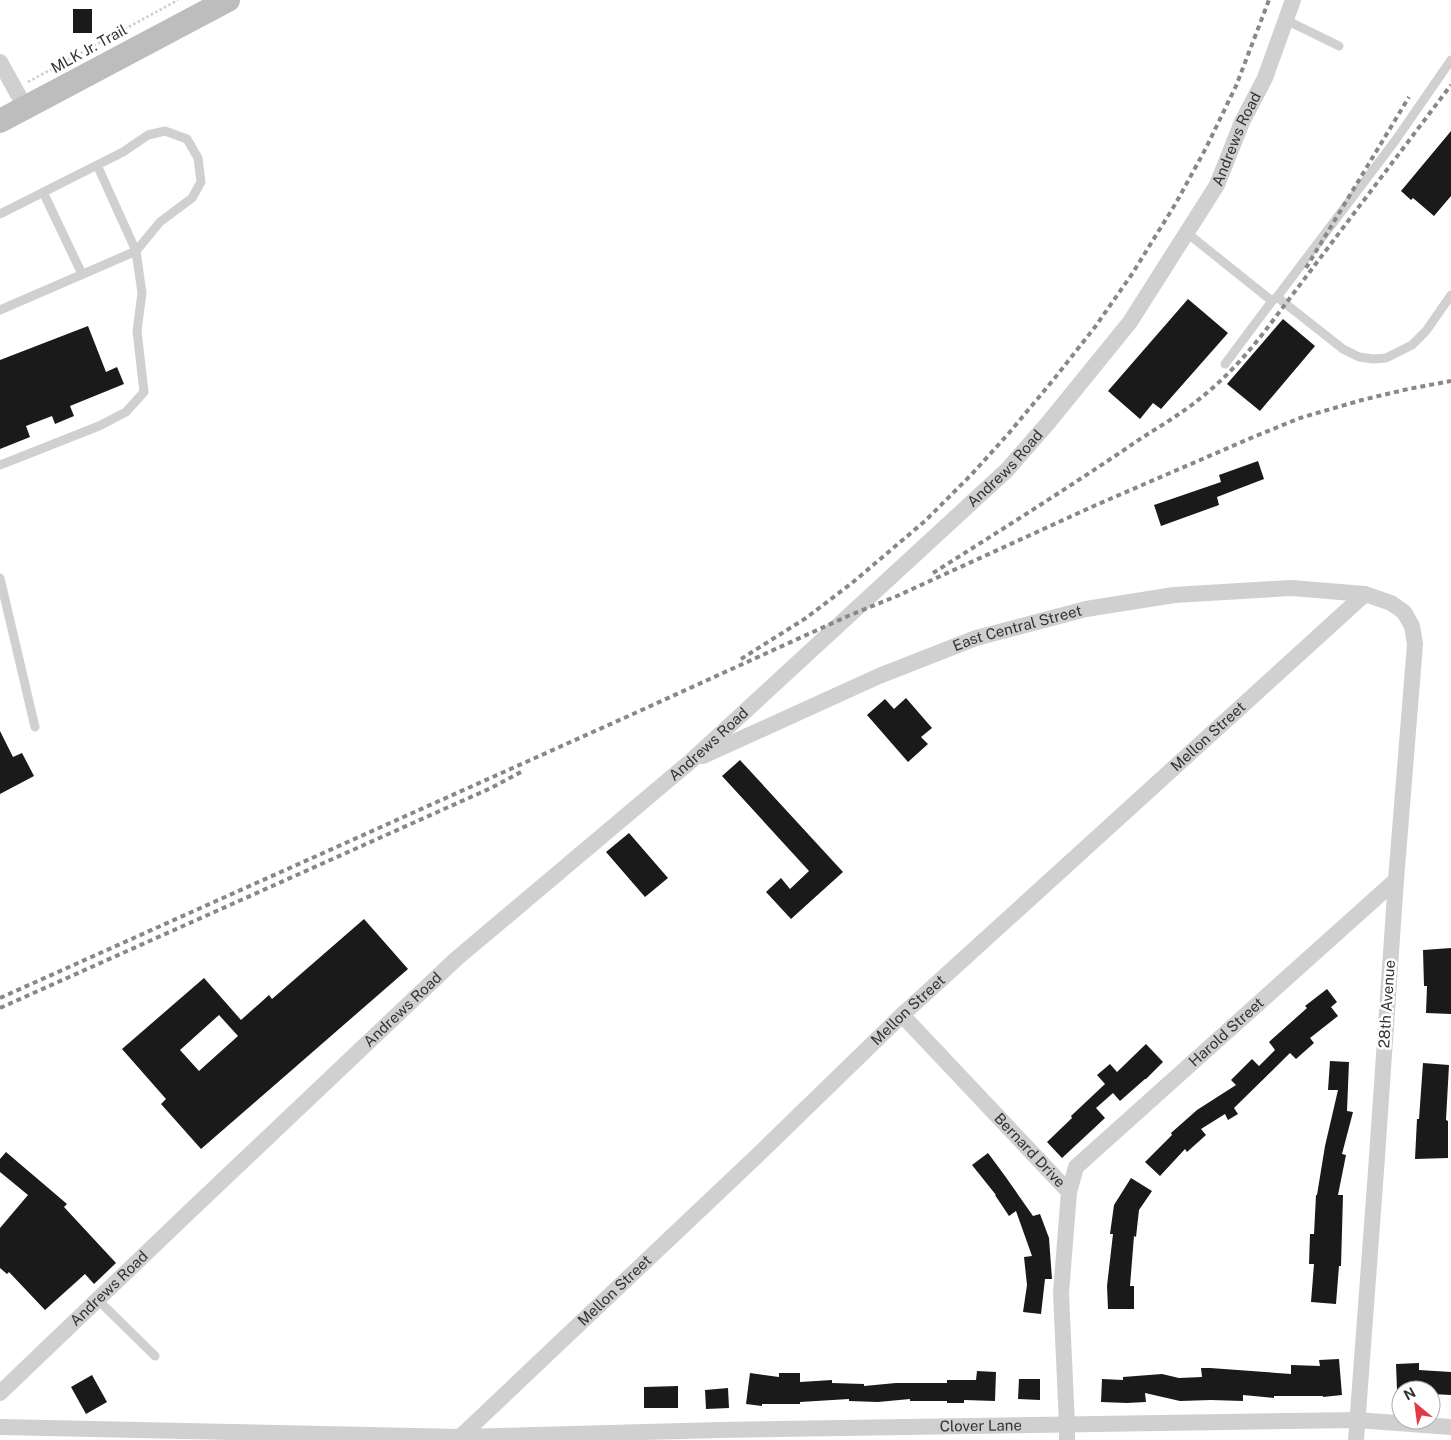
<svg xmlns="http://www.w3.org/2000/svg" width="1451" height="1440" font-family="'Public Sans',sans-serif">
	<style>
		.building { fill: #1a1a1a; fill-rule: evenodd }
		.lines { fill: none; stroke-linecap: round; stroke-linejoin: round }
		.path { stroke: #cdcdcd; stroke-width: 2.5; stroke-dasharray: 2.5 2.5; stroke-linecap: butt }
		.lane { stroke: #d0d0d0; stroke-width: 9 }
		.street { stroke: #d0d0d0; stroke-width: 16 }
		.secondary { stroke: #bdbdbd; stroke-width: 24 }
		.rail { stroke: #888; stroke-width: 4; stroke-dasharray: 5 4; stroke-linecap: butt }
		.labels { text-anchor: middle; stroke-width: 5; stroke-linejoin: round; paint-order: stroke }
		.street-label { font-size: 15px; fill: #333; stroke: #fff }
	</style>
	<rect width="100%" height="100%" fill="#fff"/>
	<path class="building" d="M73,9H92V33H73Z
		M1451,131V196L1434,216L1413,198L1411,200L1401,191Z
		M1188,299L1228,333L1161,409L1153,403L1140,419L1108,391Z
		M1283,319L1315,346L1260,411L1227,384Z
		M88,326L106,372L117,367L124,384L70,406L74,416L55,424L52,416L26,426L30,437L0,449V360Z
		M1258,461L1264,479L1217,497L1219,505L1161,526L1154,505L1221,482L1219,475Z
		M906,698L932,728L921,737L928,744L908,762L867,715L885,699L894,709Z
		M0,731L13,757L22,753L34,776L0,794Z
		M740,760L843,872L791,919L766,892L781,878L790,889L809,871L722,776Z
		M629,833L668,878L645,897L606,852Z
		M364,919L408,969L201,1149L161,1104L166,1099L122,1049L204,978L241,1020L269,995L272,999ZM219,1015L238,1036L199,1071L180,1050Z
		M1451,948V1014L1426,1013L1427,986H1424L1423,950Z
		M1327,989L1337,1002L1331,1007L1338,1016L1310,1038L1314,1043L1296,1059L1290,1053L1234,1108L1238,1114L1228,1120L1225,1114L1201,1129L1206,1135L1187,1152L1185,1149L1160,1176L1145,1162L1172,1135L1171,1133L1197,1110L1236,1085L1231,1080L1252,1059L1259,1066L1275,1050L1269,1042L1307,1008L1305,1006Z
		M1146,1044L1163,1062L1146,1079H1145L1120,1101L1113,1093L1096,1108L1105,1118L1062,1158L1047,1142L1072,1118L1071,1116L1105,1084L1097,1075L1110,1064L1117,1072Z
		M1330,1061L1349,1062L1347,1111L1353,1112L1342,1154L1346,1155L1338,1195H1343L1341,1266H1339L1336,1304L1311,1302L1314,1264H1309L1310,1234H1314L1316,1195H1317L1325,1146L1338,1090H1328Z
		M1423,1063L1449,1065L1446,1120L1448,1121V1158L1415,1159L1417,1119H1419Z
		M6,1152L67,1204L64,1207L116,1263L94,1284L85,1274L45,1310L9,1272L7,1274L0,1268V1228L28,1195L0,1172V1159Z
		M988,1153L1005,1176L1033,1216L1040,1214L1049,1238L1052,1279H1045L1041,1314L1023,1312L1027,1285L1024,1257L1032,1256L1016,1211L1009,1216L995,1195H996L972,1165Z
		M1131,1178L1152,1191L1139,1210L1136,1237L1134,1236L1130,1286H1134V1309H1108L1107,1286L1113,1234H1110L1114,1205Z
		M1339,1359L1342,1395L1323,1397V1396H1274V1398L1243,1395V1401L1211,1400L1180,1401L1145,1393L1146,1402L1127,1403L1101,1402L1102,1379L1123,1380V1377L1162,1374L1179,1378L1202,1377L1201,1368H1210L1291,1374V1365L1320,1366L1319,1360Z
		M1419,1363V1370L1451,1372V1395L1432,1394L1433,1390H1397L1396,1364Z
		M977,1371L996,1372L995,1401L964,1400V1403H947V1401H910V1399L878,1402L849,1401V1399L800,1402V1404H762V1406L746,1404L750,1373L779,1377V1373H800V1382L832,1380V1383L864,1384V1386L896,1383H947V1380H976Z
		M92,1375L107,1402L86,1414L71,1387Z
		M1019,1379H1040V1400L1018,1399Z
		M678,1386V1408H644V1387Z
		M728,1388L729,1408L706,1409L705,1390Z"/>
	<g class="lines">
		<path class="path" d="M28,82L178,0"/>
		<path class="lane" d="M1286,20L1339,46
			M43,192L82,274
			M0,214L123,152L148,135L165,131L187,139L198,158L201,182L192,198L160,222L136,251L142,293L137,331L144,392L126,412L99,426L0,465
			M1187,233L1272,301L1277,297L1395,141L1451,60
			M1277,297L1343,349L1359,357L1373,359L1386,358L1412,345L1426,331L1451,295
			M0,310L136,251L97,165
			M1225,364L1272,301
			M0,578L35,727
			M97,1299L155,1356"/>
		<g class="street">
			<path d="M0,62L25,107"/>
			<path id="s1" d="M703,756L879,676L976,638L1086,609L1174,595L1291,588L1365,594L1391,603L1404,612L1412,626L1415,644L1396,880L1376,1171L1356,1440"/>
			<path id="s2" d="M902,1015L1069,1192L1061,1293L1067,1425V1440"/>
			<path id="s3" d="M1069,1192L1076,1167L1396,880"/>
			<path id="s4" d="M0,1393L187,1214L456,959L691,761L1007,470L1048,423L1130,322L1217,185L1242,122L1265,78L1293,0"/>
			<path id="s5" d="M0,1427L460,1437L719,1430L1357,1420L1451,1427"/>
			<path id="s6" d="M460,1440V1437L761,1152L902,1015L1365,594"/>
		</g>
		<path class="secondary" d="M0,121L228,0"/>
		<path class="rail" d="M1306,268L1409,97
			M933,573C998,532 1063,491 1127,448C1148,433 1172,420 1193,404C1221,383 1244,358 1265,331L1451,85
			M741,659L806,618L852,583L925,521L972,474L1009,433L1054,379L1095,327L1132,274L1176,203L1206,148L1236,86L1269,0
			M0,998L633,714L848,616L897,596L1096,505L1251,438L1300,418L1362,400L1408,389L1451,381
			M0,1008L491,788L521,772"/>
	</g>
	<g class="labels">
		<g class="street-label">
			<text transform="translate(89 49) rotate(-29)" y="5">MLK Jr. Trail</text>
			<text dy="5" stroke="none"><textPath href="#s4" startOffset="1771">Andrews Road</textPath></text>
			<text dy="5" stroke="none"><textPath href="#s4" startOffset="1366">Andrews Road</textPath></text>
			<text dy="5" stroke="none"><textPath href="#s1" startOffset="340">East Central Street</textPath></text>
			<text dy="5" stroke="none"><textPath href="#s6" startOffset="1028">Mellon Street</textPath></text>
			<text dy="5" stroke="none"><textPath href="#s4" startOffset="961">Andrews Road</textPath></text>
			<text transform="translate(1387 1004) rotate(-86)" y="5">28th Avenue</text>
			<text dy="5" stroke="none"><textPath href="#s4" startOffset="556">Andrews Road</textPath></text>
			<text dy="5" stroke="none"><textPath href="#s6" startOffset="622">Mellon Street</textPath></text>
			<text dy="5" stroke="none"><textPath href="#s3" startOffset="228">Harold Street</textPath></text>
			<text dy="5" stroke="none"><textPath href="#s2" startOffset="186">Bernard Drive</textPath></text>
			<text dy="5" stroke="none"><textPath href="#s4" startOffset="151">Andrews Road</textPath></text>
			<text dy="5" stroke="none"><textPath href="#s6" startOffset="216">Mellon Street</textPath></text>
			<text dy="5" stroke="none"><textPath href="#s5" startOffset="981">Clover Lane</textPath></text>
		</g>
	</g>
	<g transform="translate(1416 1405) rotate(331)"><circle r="24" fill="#ffffff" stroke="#adadad"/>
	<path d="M0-4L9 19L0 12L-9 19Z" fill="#e63946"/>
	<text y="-8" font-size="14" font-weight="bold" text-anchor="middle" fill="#333333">N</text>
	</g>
</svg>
